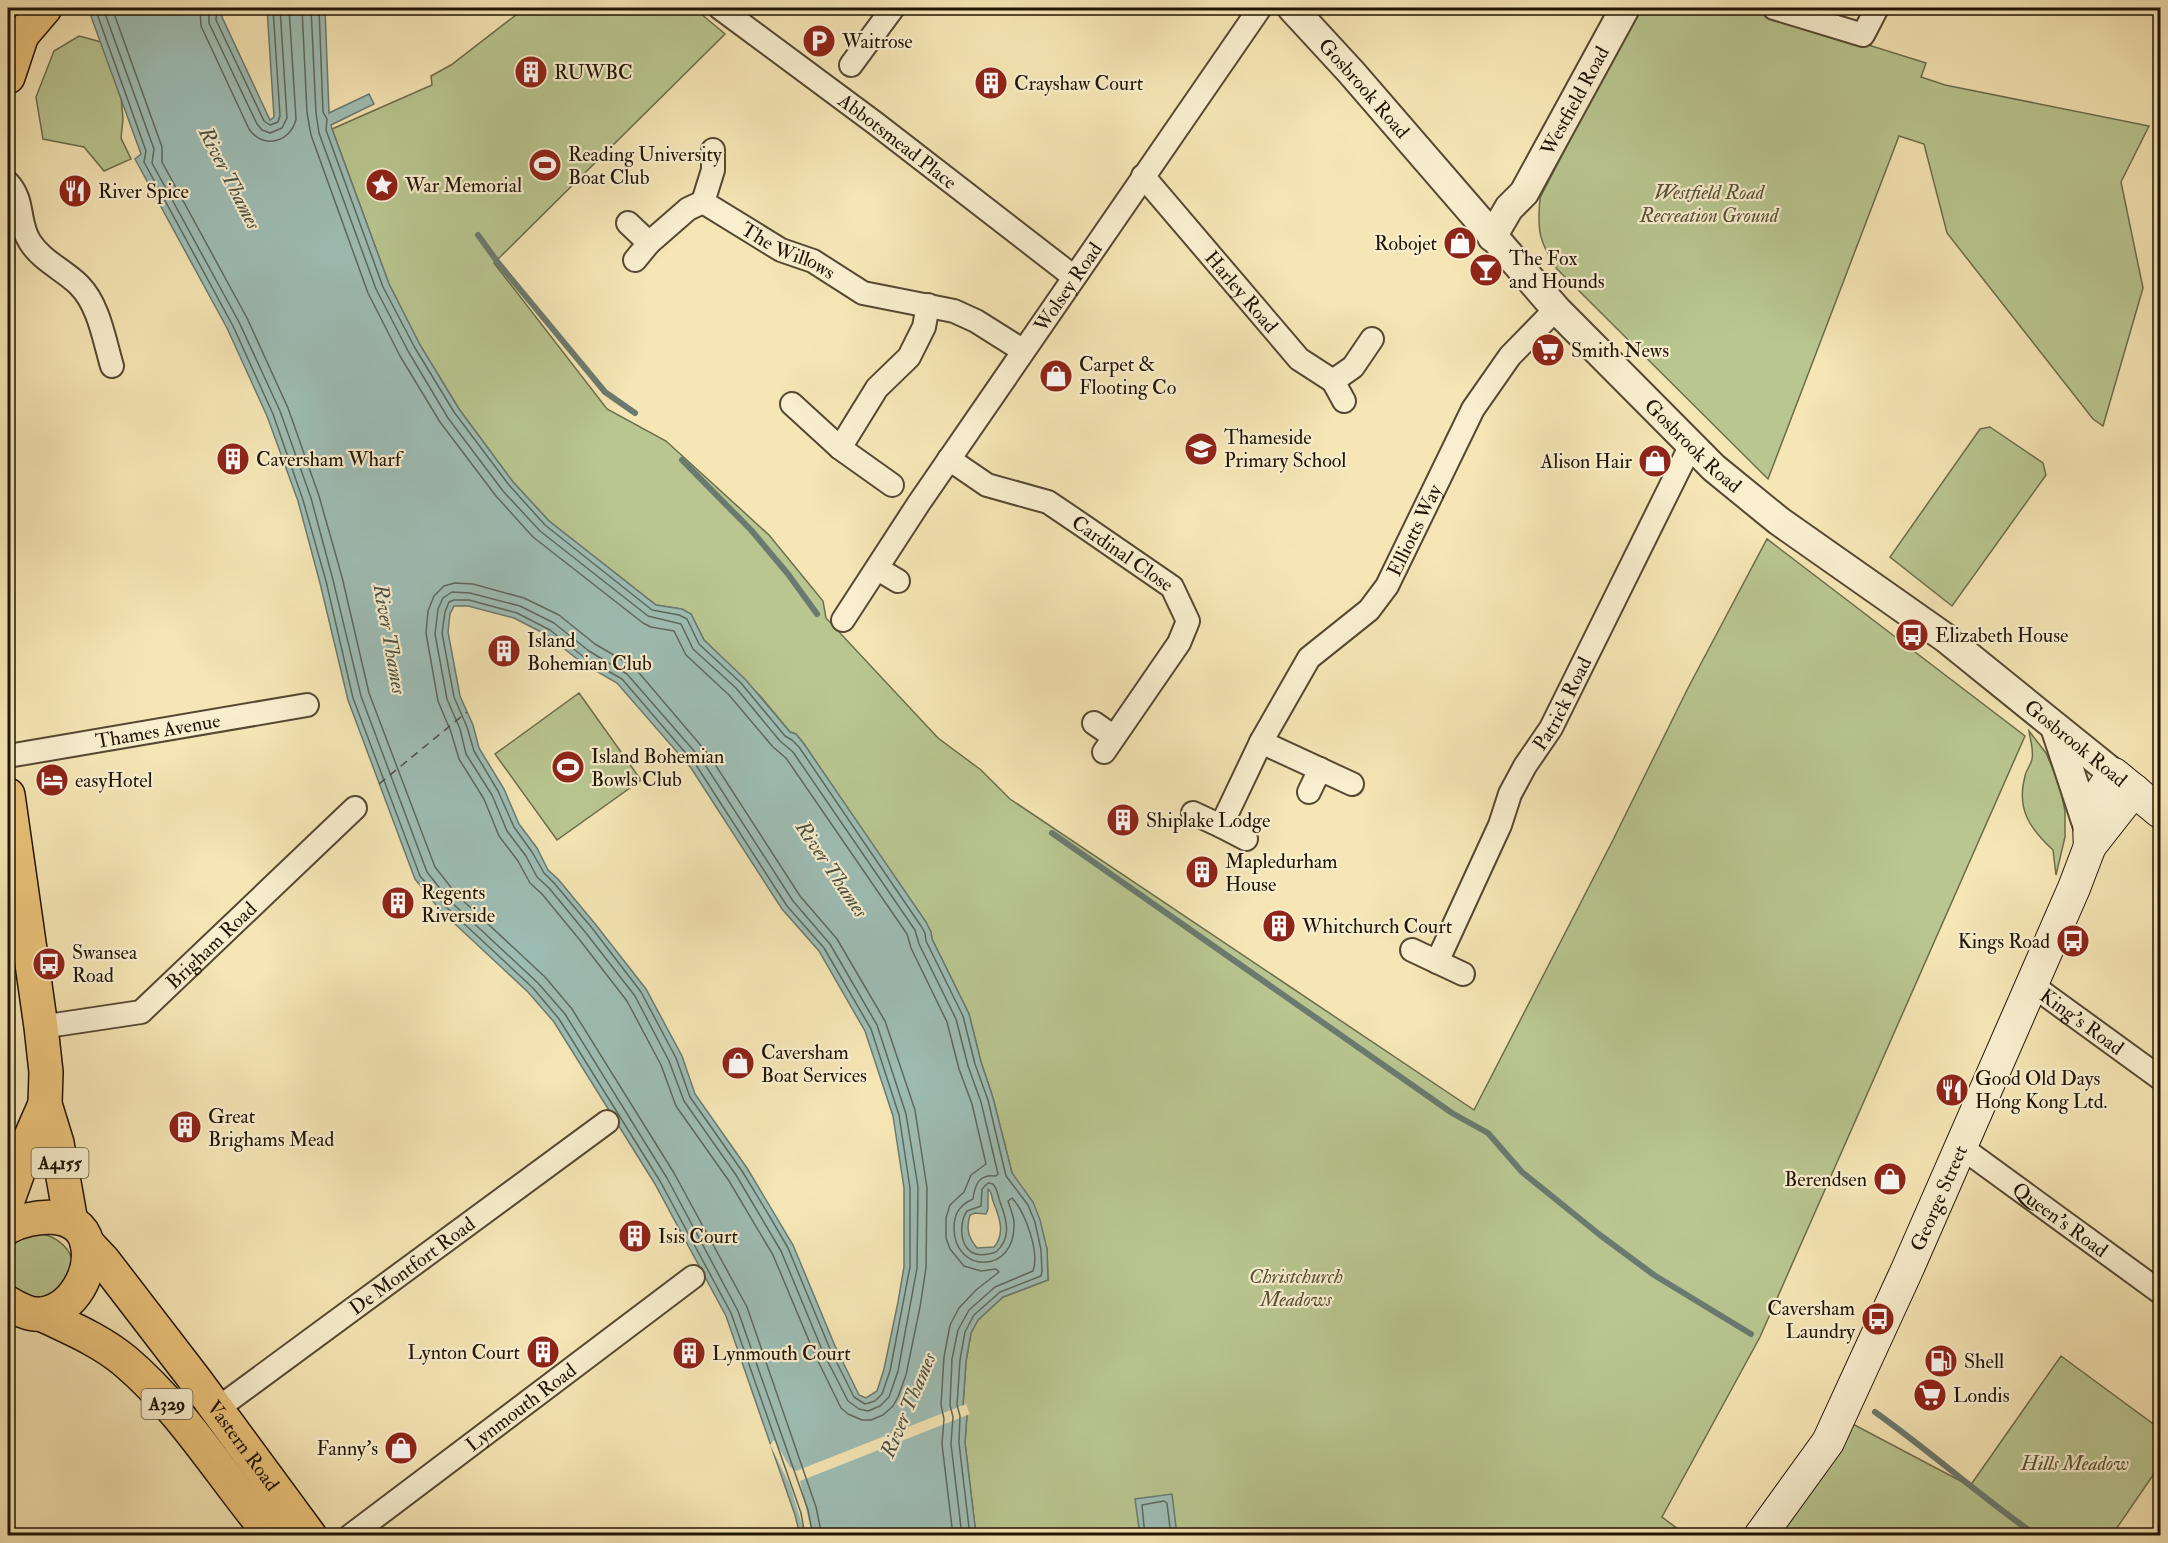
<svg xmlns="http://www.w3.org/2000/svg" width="2168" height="1543" font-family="'IM FELL Double Pica',serif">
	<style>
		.green { fill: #b9c690; stroke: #6c6d4b; stroke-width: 1.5 }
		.water { fill: #9ebeb6; stroke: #6b7a70; stroke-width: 1.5; fill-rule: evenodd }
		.pier { fill: #f6e6b5 }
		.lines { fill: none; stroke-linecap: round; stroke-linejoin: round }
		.shore { stroke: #5e695e; stroke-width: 1.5 }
		.stream { stroke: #6b7a70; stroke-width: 6 }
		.ferry { stroke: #4b5044; stroke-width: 1.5; stroke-dasharray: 8 6; stroke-linecap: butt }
		.minor-casing { stroke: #554832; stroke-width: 26 }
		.tertiary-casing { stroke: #554832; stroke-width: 32 }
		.secondary-casing { stroke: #1f1406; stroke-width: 34 }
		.primary-casing { stroke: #1f1406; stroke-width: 36 }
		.minor { stroke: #f9efcf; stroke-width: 22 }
		.tertiary { stroke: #f9efcf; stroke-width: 28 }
		.secondary { stroke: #f9efcf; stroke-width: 32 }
		.primary { stroke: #ebc37a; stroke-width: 33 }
		.labels { text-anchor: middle; stroke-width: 4.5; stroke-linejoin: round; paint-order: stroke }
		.shield { fill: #f9efcf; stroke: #605642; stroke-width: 1.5 }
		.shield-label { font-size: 18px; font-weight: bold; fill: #1f1406 }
		.poi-label { font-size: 20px; fill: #1f1406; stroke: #f9efcf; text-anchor: start }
		.street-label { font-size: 20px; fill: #1f1406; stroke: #f9efcf }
		.park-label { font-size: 20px; font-style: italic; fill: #555236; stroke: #f9efcf }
		.water-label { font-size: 21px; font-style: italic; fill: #4b5044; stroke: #f9efcf }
	</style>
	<rect width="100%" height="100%" fill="#f6e6b5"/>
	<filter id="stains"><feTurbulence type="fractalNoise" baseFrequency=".00333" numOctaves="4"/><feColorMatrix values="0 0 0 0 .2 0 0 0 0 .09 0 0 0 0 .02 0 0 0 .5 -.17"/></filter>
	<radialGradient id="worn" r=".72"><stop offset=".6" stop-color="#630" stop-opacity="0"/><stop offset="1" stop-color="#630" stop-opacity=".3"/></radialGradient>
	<path class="green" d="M525,8H694L725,34L494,263L607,409L666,441L769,535L823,601L826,618L938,738L981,770L1010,799L1474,1110L1613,840L1688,688L1767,539L2025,736L1760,1337L1662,1517L1686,1535H976L965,1443L967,1414L963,1406L966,1361L971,1333L978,1320L1003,1297L1048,1280L1047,1249L1021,1187L1012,1173L993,1098L981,1062L969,1014L932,939L931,932L804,744L796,734L790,732L761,697L704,640L691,614L681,609L656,605L549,521L513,482L459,409L420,345L389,284L332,129L432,85L431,76L451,65Z
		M1638,8H1750L1926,63L1921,77L1945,85L2149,126L2121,182L2143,288L2103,426L2093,419L1947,233L1924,144L1899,136L1768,479L1557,269C1539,241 1537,231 1540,198Z
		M79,36L105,43L119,75L123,119L121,138L131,159L104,171L84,147L43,139L36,97L54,51Z
		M1990,427L2043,463L2046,475L1952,606L1890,557L1980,429Z
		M579,693L641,780L557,840L495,754Z
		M2029,731L2046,753L2059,783L2065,811V837L2056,875L2053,850C2030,829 2016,809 2025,776C2026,770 2031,765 2032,759C2034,751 2030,739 2029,731Z
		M38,1233C56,1236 77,1250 71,1271C70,1277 67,1283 64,1289L35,1301L15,1292L8,1283V1254L17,1241Z
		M2061,1356L2160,1429V1465L2112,1535L1779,1536L1849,1422L1970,1486Z"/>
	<path class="water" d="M88,8H223L222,17L270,120L274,117L267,8H325L329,113L369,94L374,104L331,125L332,129L389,284L420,345L459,409L513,482L549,521L656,605L682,609L691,614L704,640L745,679L790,732L796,734L804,744L926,922L931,932L932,939L969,1014L981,1062L993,1098L1012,1173L1033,1202L1040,1220L1047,1249L1048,1280L1003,1297L978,1320L971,1333L966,1361L963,1405L967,1414L965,1443L976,1535H800L795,1515L726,1316L655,1184L554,1022L528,992L440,910L415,879L348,700L320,583L298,501L267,416L227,328L135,159L141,154ZM454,606H468L514,618L547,635L582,663L617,683L691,768L782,909L819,951L865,1031L893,1116L904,1188V1267L898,1302L884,1369L877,1391L866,1398L859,1395L835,1346L793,1245L747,1168L695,1094L682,1056L646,989L596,925L558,879L548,870L537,848L519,824L504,789L479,748L473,725L460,696L448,632L450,614ZM988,1189C992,1192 991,1195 993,1201C999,1216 1006,1233 994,1247L977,1248C968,1237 966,1229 970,1215L975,1213L986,1214L988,1209Z
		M1172,1494L1177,1535H1140L1135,1499Z"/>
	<path class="pier" d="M966,1404L970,1414L800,1481L812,1535H805L790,1485L770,1445L774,1440L790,1467L796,1471Z"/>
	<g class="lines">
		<path class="shore" d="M95,8L146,151L144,162L233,326L273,414L303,500L326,581L353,698L420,876L445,906L533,988L559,1019L660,1181L731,1313L801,1513L805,1536
			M103,8L154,149L152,163L239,322L280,411L311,498L333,580L361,696L427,872L450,901L538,983L565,1014L667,1178L738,1311L808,1510L813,1536
			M112,8L162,147V162L247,318L288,408L319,496L342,577L369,693L435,867L457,895L545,977L572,1009L674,1173L747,1307L816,1507L822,1536
			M200,8L201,26L249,129C263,150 291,142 296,119L289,8
			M209,8V23L257,124L262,130L270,133L282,128L287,118L280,8
			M217,8L216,20L264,121L270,125L278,122L280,116L273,8
			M302,8L307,113L311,135L368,293L400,356L440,422L496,496L533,537L643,623L651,627L674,631L686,655L729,695L773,747L786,758L907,934L911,948L947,1022L959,1069L972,1104L986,1164L971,1175L964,1192L950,1205L946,1218V1238L950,1249L964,1266L981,1271L996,1269L999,1272L976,1290L959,1308L950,1325L944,1357L941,1405L944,1419L942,1444L953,1536
			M311,8L316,113L319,133L376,289L408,351L448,418L503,491L540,531L648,616L681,624L693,649L736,688L780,741L793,752L915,930L919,944L956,1019L968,1066L981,1102L998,1174L996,1176C979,1174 975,1184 973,1199C960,1205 954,1213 954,1228C954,1274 1016,1275 1014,1223C1014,1216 1010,1208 1008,1201L1012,1198C1025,1212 1040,1252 1033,1271L995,1287L969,1310L958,1330L952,1359L950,1405L953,1417L951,1444L962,1536
			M319,8L323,112L327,119L326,130L383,287L415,348L454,412L509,485L545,525L652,610L679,615L687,619L699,644L741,683L785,736L792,740L799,747L921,926L925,933L926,941L963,1016L975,1064L988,1100L1006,1176L1028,1205L1035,1222L1041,1250L1042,1271L1041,1276L1000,1292L974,1315L965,1332L960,1360L957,1405L960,1416L959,1443L970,1536
			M455,583L473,584L524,598L559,615L595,644L634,667L709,755L800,896L837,939L885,1021L915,1110L927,1188L926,1268L920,1307L906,1375L898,1397L893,1406L883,1415L871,1420H862L848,1414L841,1408L815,1355L773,1255L729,1181L676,1106L661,1065L627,1001L579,939L542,894L530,883L518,861L499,836L484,799L459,759L451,732L438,701L426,633L428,611L434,596L444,586Z
			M452,592L470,593L520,606L554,623L589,651L627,674L702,760L793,901L830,944L877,1025L906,1114L918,1187L917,1268L898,1371L889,1397L880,1406L868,1411L859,1409L848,1401L823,1352L781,1251L736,1175L684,1101L669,1061L635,996L586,933L549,888L537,877L526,856L507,831L492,795L466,754L460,729L447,699L435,634L438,609L443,598Z
			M454,600H469L517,613L550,630L585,658L622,679L696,765L787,906L824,948L871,1029L899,1115L910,1188V1267L890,1371L882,1394L875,1401L865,1404L854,1397L830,1349L788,1248L770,1217L742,1171L690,1097L676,1058L641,992L592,928L554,883L544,873L532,852L514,827L498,791L474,751L467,727L454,697L442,633L445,612L449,602Z
			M988,1183L993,1184C998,1190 998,1196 1000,1202C1007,1220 1012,1238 996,1252C990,1254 983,1256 976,1254C959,1249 959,1223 967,1211L981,1206L982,1189Z
			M1145,1536L1142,1505L1164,1501L1167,1503L1171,1536"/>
		<path class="stream" d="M478,235L499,264L605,392L635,413
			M682,460L751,530L788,574L817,614
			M1052,833L1452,1113L1488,1133L1522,1172L1600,1235L1654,1275L1751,1334
			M1875,1412C1930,1451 1981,1497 2037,1536"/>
		<path class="ferry" d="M379,784L467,712"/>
		<g class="minor-casing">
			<g id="minor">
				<path id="s1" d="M720,8L875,123L1074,277"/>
				<path d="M1774,8L1863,35L1877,8"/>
				<path d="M851,65L893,8"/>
				<path id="s2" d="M713,150V170L703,202L781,250L813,261L863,293L954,311L976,321L1022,350"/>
				<path id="s3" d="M1143,176L1299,359L1333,381L1344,401"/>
				<path d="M8,183C25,201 17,222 30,242C42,261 64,270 79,285C99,305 104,339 112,366"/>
				<path d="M628,223L649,243L635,260"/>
				<path d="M649,243L688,209L703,202"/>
				<path d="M1333,381L1353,367L1372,339"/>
				<path d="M792,404L840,448L892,485"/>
				<path d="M840,448L877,388L909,357L924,327L928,305"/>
				<path id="s4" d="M949,459L987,485L1048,502L1082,525L1172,587L1188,621L1179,643L1104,752"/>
				<path d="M878,569L898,581"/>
				<path id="s5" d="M843,620L919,503L1260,8"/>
				<path d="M1094,723L1114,737"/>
				<path d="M1261,742L1352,784"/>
				<path id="s6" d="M8,756L307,705"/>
				<path d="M1309,792L1320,769"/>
				<path d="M1193,813L1221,826"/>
				<path id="s7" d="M1246,839L1221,826L1261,742L1309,658L1369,610L1387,586L1473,409L1510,356L1556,309"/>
				<path d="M1412,950L1463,974"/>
				<path id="s8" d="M1437,962L1500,825L1510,794L1525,766L1551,728L1691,445"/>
				<path id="s9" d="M2032,985L2160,1078"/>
				<path id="s10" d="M41,1027L141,1012L355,808"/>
				<path id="s11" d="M1961,1147L2160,1292"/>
				<path id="s12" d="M217,1409L607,1122"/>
				<path id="s13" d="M350,1536L693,1277"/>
			</g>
		</g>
		<g class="tertiary-casing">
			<g id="tertiary">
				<path id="s14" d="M1292,8L1351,72L1556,309L1714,468L1779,521L1947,639L2114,774"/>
				<path id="s15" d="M1492,237L1509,208L1524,193L1625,8"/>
				<path d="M2055,727L2088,827"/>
			</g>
		</g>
		<g class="secondary-casing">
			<g id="secondary">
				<path d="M2090,846C2087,813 2094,799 2114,774L2160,812"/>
				<path id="s16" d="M1760,1536L1828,1442L1907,1270L2074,888L2090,846L2134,790"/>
			</g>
		</g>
		<g class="primary-casing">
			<g id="primary">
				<path d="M8,45L22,35L45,8"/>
				<path d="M8,77L22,35"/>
				<path d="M8,795L41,1027L46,1072L45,1104L57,1143L71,1222"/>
				<path d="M8,1200L31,1136L45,1104"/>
				<path d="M8,1227C31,1215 79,1208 87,1243C94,1272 73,1310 42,1314C30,1316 18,1309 8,1303"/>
				<path id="s17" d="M87,1243L103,1260L196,1381L310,1536"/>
				<path d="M41,1314C70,1328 100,1340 125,1361C183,1410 223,1478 272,1536"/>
			</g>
		</g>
		<use href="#minor" class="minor"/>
		<use href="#tertiary" class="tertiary"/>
		<use href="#secondary" class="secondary"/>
		<use href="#primary" class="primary"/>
	</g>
	<defs>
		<g id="parking-disc" transform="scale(1.725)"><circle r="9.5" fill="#8f2418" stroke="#f9efcf"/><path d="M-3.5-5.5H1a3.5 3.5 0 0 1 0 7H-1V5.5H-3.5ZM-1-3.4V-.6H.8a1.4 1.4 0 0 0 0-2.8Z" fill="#fff"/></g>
		<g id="building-disc" transform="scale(1.725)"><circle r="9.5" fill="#8f2418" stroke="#f9efcf"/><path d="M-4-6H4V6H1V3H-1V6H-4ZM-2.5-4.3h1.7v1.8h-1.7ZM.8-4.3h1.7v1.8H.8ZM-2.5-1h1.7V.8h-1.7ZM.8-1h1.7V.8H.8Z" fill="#fff"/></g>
		<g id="stadium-disc" transform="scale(1.725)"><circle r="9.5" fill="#8f2418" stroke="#f9efcf"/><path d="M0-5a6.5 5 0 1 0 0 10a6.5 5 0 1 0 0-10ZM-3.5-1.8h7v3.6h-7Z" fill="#fff"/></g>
		<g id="sight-disc" transform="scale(1.725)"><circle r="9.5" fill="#8f2418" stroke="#f9efcf"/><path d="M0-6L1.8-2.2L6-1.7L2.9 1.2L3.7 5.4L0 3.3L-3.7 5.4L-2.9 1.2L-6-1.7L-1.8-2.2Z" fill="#fff"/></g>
		<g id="restaurant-disc" transform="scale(1.725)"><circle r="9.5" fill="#8f2418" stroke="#f9efcf"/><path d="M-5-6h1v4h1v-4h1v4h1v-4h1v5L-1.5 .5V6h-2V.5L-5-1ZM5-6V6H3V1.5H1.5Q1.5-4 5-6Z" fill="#fff"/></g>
		<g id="shop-disc" transform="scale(1.725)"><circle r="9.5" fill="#8f2418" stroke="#f9efcf"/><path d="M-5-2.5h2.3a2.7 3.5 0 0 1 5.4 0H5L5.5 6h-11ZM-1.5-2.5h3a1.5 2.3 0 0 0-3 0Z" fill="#fff"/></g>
		<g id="bar-disc" transform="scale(1.725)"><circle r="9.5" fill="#8f2418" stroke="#f9efcf"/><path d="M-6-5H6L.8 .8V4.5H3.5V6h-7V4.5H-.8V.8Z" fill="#fff"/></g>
		<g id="supermarket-disc" transform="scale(1.725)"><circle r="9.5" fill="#8f2418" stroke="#f9efcf"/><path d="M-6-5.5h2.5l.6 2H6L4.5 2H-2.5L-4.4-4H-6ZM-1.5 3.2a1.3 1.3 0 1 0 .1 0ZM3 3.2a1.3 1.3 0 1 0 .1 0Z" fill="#fff"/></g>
		<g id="school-disc" transform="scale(1.725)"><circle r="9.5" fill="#8f2418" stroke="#f9efcf"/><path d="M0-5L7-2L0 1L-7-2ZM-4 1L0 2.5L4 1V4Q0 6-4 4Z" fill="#fff"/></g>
		<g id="bus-disc" transform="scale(1.725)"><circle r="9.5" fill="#8f2418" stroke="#f9efcf"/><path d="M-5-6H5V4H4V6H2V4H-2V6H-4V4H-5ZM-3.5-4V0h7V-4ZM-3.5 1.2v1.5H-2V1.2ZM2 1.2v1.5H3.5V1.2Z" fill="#fff"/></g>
		<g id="hotel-disc" transform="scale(1.725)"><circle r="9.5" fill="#8f2418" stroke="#f9efcf"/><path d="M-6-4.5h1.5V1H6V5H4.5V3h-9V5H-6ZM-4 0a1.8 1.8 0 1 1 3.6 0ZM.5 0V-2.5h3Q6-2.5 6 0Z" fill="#fff"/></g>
		<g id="fuel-disc" transform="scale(1.725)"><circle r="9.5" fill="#8f2418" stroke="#f9efcf"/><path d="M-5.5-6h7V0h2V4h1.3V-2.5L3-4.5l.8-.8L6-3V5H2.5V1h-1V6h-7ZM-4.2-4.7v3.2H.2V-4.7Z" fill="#fff"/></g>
	</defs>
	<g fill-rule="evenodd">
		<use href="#parking-disc" x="819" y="41"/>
		<use href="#building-disc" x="531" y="72"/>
		<use href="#building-disc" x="991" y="83"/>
		<use href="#stadium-disc" x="545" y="165"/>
		<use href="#sight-disc" x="382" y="185"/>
		<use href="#restaurant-disc" x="75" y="191"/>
		<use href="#shop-disc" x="1460" y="243"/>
		<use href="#bar-disc" x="1486" y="270"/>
		<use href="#supermarket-disc" x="1548" y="350"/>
		<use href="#shop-disc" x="1056" y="376"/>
		<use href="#school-disc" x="1201" y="449"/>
		<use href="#building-disc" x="233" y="459"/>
		<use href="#shop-disc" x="1655" y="461"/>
		<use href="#bus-disc" x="1912" y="635"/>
		<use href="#building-disc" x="504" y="651"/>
		<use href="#stadium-disc" x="568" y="767"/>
		<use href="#hotel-disc" x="52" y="780"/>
		<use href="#building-disc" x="1123" y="820"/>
		<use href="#building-disc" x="1202" y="872"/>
		<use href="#building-disc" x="398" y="903"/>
		<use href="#building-disc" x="1279" y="926"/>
		<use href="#bus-disc" x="2073" y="941"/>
		<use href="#bus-disc" x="49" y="964"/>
		<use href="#shop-disc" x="738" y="1063"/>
		<use href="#restaurant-disc" x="1952" y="1090"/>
		<use href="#building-disc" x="185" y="1127"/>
		<use href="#shop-disc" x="1890" y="1179"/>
		<use href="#building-disc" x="635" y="1236"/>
		<use href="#bus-disc" x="1878" y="1319"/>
		<use href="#building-disc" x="543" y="1352"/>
		<use href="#building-disc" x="689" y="1353"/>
		<use href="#fuel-disc" x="1941" y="1361"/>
		<use href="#supermarket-disc" x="1930" y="1395"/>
		<use href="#shop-disc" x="401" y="1448"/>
	</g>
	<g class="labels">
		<g class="shield">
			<rect x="31.5" y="1148" width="57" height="30" rx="4.5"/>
			<rect x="141.5" y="1389" width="51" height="30" rx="4.5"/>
		</g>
		<g class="shield-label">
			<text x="60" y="1169">A4155</text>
			<text x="167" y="1410">A329</text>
		</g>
		<g class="poi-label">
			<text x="842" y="48">Waitrose</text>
			<text x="554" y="79">RUWBC</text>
			<text x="1014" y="90">Crayshaw Court</text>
			<text x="568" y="161">Reading University<tspan x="568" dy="23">Boat Club</tspan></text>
			<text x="405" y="192">War Memorial</text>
			<text x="98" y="198">River Spice</text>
			<text x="1437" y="250" text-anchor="end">Robojet</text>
			<text x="1509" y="265">The Fox<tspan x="1509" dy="23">and Hounds</tspan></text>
			<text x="1571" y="357">Smith News</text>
			<text x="1079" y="371">Carpet &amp;<tspan x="1079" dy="23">Flooting Co</tspan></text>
			<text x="1224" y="444">Thameside<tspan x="1224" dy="23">Primary School</tspan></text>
			<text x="256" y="466">Caversham Wharf</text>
			<text x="1632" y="468" text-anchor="end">Alison Hair</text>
			<text x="1935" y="642">Elizabeth House</text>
			<text x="527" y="647">Island<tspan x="527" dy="23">Bohemian Club</tspan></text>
			<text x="591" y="763">Island Bohemian<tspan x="591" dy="23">Bowls Club</tspan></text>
			<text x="75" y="787">easyHotel</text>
			<text x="1146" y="827">Shiplake Lodge</text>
			<text x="1225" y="868">Mapledurham<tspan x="1225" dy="23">House</tspan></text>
			<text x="421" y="899">Regents<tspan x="421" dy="23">Riverside</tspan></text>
			<text x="1302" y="933">Whitchurch Court</text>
			<text x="2050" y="948" text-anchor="end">Kings Road</text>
			<text x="72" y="959">Swansea<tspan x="72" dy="23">Road</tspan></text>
			<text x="761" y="1059">Caversham<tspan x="761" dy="23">Boat Services</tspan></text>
			<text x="1975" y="1085">Good Old Days<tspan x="1975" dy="23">Hong Kong Ltd.</tspan></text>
			<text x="208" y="1123">Great<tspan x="208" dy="23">Brighams Mead</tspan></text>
			<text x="1867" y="1186" text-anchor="end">Berendsen</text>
			<text x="658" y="1243">Isis Court</text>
			<text x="1855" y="1315" text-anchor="end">Caversham<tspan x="1855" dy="23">Laundry</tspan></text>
			<text x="520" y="1359" text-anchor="end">Lynton Court</text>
			<text x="712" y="1360">Lynmouth Court</text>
			<text x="1964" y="1368">Shell</text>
			<text x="1953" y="1402">Londis</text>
			<text x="378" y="1455" text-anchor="end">Fanny's</text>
		</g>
		<g class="street-label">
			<text dy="7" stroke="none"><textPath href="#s14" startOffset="108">Gosbrook Road</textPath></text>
			<text dy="7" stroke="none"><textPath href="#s15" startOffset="160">Westfield Road</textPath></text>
			<text dy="7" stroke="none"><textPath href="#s1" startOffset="222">Abbotsmead Place</textPath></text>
			<text dy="7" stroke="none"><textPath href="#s2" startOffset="152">The Willows</textPath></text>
			<text dy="7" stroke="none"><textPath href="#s5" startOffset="402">Wolsey Road</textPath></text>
			<text dy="7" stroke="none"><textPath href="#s3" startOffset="152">Harley Road</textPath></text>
			<text dy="7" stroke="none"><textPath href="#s14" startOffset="594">Gosbrook Road</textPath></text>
			<text dy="7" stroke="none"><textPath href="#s7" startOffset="387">Elliotts Way</textPath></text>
			<text dy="7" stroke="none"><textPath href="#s4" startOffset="200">Cardinal Close</textPath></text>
			<text dy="7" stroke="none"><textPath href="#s8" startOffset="288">Patrick Road</textPath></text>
			<text dy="7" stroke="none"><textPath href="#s6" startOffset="152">Thames Avenue</textPath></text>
			<text transform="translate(2076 743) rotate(39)" y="7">Gosbrook Road</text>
			<text dy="7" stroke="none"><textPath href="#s10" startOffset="198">Brigham Road</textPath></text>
			<text dy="7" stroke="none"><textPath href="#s9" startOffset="62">King's Road</textPath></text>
			<text dy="7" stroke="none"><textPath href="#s16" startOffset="384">George Street</textPath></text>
			<text dy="7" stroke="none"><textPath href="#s11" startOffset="123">Queen's Road</textPath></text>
			<text dy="7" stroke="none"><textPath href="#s12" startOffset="242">De Montfort Road</textPath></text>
			<text dy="7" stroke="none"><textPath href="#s13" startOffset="214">Lynmouth Road</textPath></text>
			<text dy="7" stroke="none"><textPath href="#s17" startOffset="256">Vastern Road</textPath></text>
		</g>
		<g class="park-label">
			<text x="1709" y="199">Westfield Road<tspan x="1709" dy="23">Recreation Ground</tspan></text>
			<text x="1296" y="1283">Christchurch<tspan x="1296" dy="23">Meadows</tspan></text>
			<text x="2075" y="1470">Hills Meadow</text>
		</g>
		<g class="water-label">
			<text transform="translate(230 178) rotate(63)" y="7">River Thames</text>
			<text transform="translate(390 639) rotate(80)" y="7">River Thames</text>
			<text transform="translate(832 869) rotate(56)" y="7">River Thames</text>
			<text transform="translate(908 1405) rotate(-67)" y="7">River Thames</text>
		</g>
	</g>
	<rect width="2168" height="1543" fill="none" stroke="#f6e6b5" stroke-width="30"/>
	<rect x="9" y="9" width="2150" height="1525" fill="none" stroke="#1f1406" stroke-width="3"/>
	<rect x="15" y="15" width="2138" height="1513" fill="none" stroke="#1f1406" stroke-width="1.5"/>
	<rect width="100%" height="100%" filter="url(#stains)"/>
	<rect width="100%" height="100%" fill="url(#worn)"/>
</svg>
